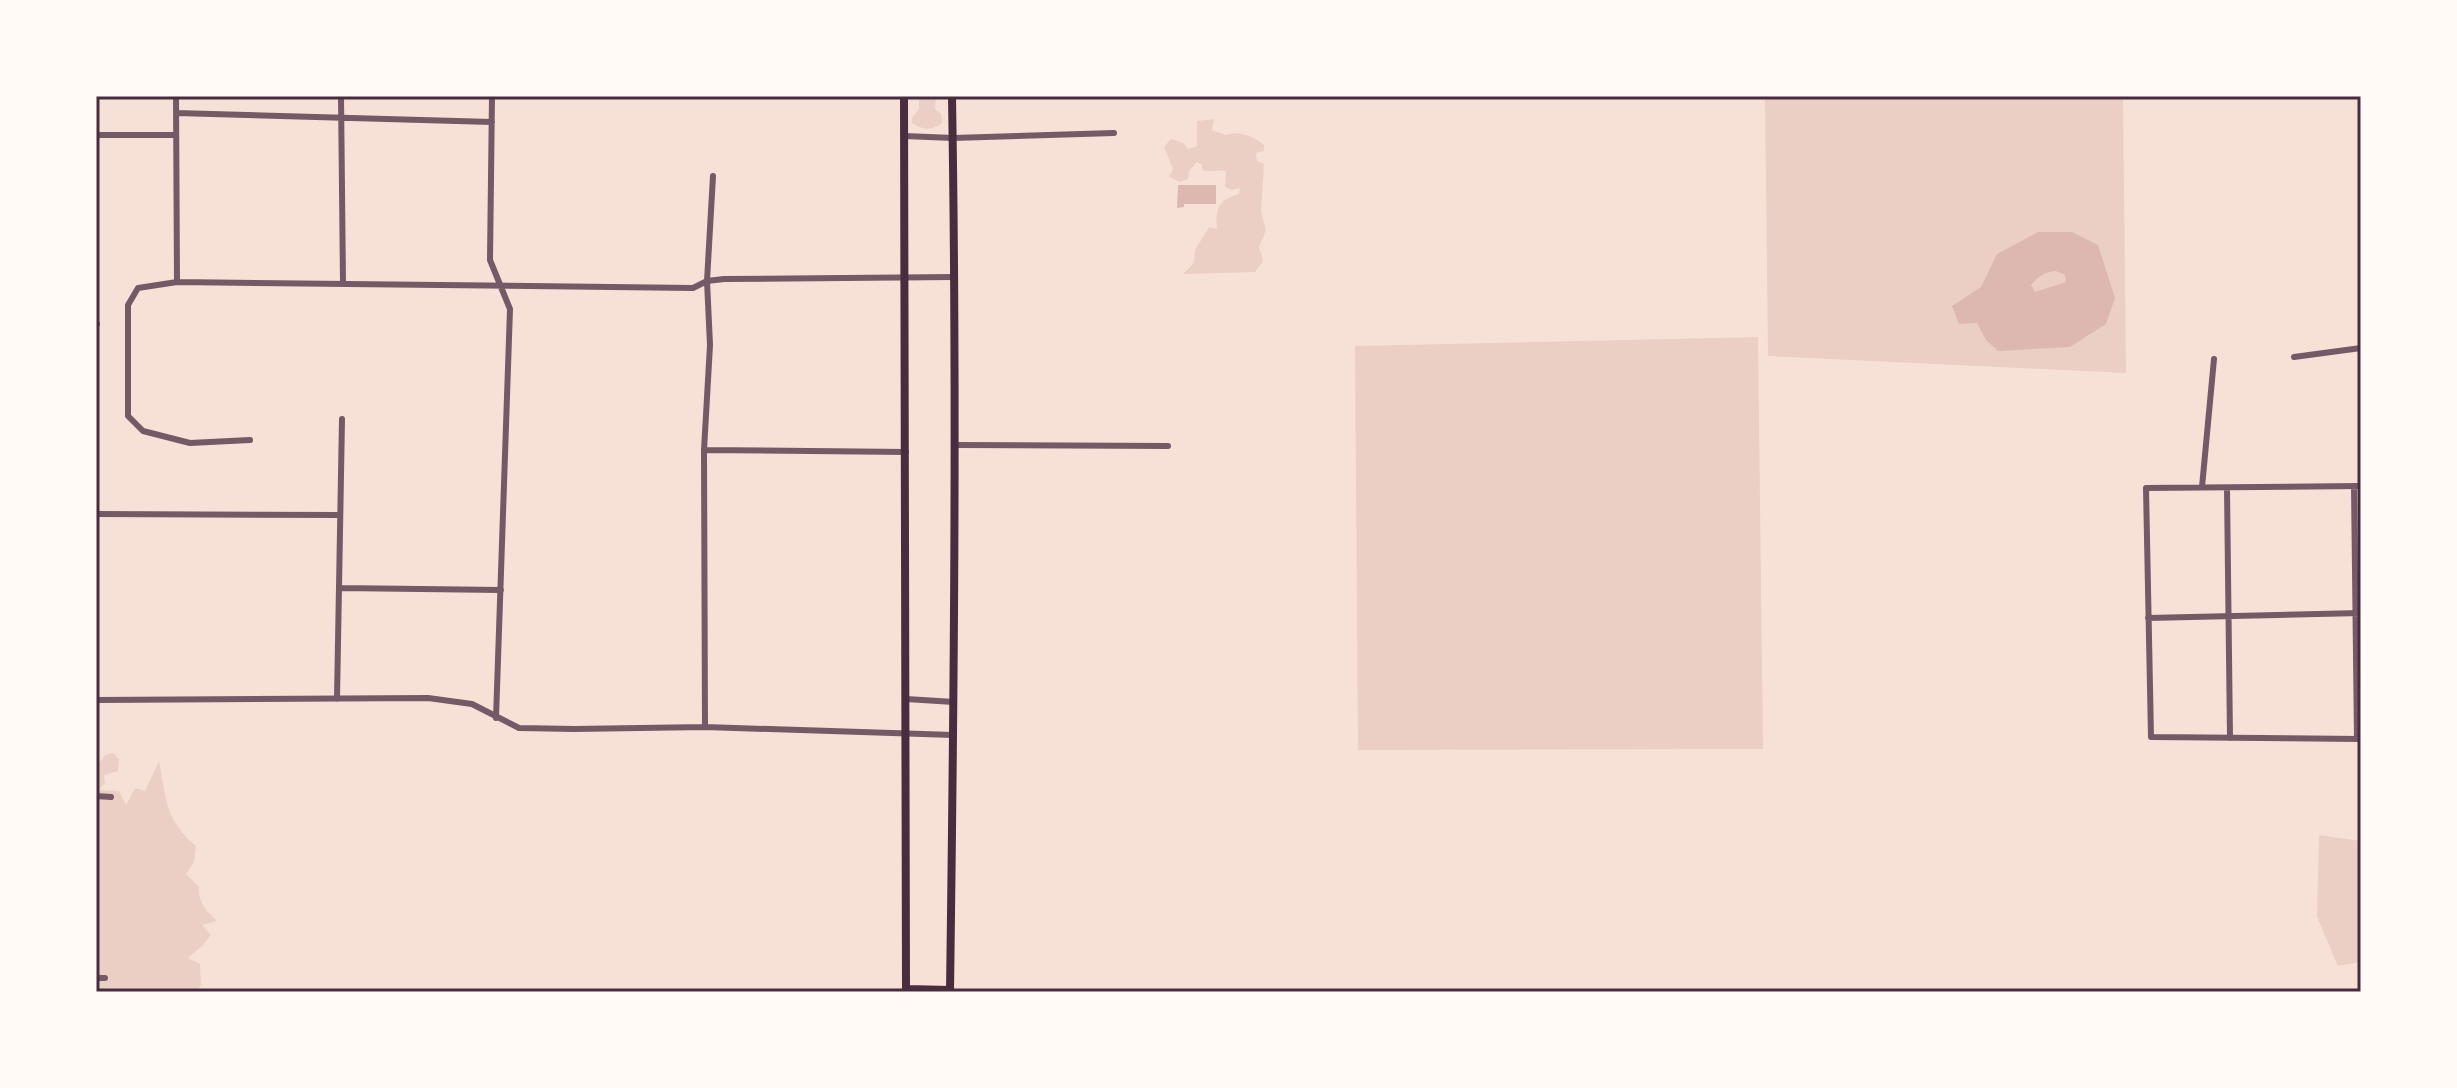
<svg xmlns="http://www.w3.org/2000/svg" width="2457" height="1088" font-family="Literata,serif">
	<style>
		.green { fill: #ebcfc5 }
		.water { fill: #dcb8b0; fill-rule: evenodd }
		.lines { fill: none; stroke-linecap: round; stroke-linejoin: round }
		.minor { stroke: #755966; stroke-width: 6 }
		.secondary { stroke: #4a2c40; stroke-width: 8 }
		.neatline { fill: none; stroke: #4a2c40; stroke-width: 3 }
	</style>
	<rect width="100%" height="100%" fill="#f7e1d7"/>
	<path class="green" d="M919,96H936L935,109L941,114L942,123C931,131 923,130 912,123V118L919,109Z
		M1765,96H2123L2126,373L1768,356Z
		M1214,119L1212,130L1226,135C1240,130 1253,136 1264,145V151L1256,153L1257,161L1264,164L1261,212L1266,230L1259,247L1263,261L1255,272L1183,274L1194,263L1195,250L1209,227L1217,229C1215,208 1219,200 1239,194L1240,188L1232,190L1225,187L1226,171C1218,169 1211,173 1202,170V165L1197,162L1189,171L1188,179L1180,182L1169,177L1173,169L1164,147L1171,139L1183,143L1188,149L1197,146V121Z
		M1758,337L1763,749L1358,750L1355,346Z
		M113,753L119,759L118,771L104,775L105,783L98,790L119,791L126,805L135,788L145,791L159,761C166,798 165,820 196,846L194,862L186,874L199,887C197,901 207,912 217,921L202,925L211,935L201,947L188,958L200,964L201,985L195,992H96V925L99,916L96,891V763L100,762L105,755Z
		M2319,835L2361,841V962L2338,966L2317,917Z"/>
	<path class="water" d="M1178,185H1216V204H1184V207L1177,208Z
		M2038,232H2072L2098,245L2115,298L2106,324L2070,347L1998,351L1986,340L1977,323L1959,324L1952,306L1981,287L1997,254ZM2056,271L2065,275L2066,282L2035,292L2031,285C2039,276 2044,272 2056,271Z"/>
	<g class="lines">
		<path class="minor" d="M176,96L177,282
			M341,96L343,283
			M492,96L490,260L510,309L496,718
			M176,113L492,122
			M96,135H176
			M904,136L953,138L1114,133
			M96,324H97
			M2294,357L2361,348
			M250,440L190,443L143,431L128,416V305L138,288L177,282L693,288L707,281L724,279L954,277
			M954,445L1168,446
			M704,450L906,452
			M2354,486L2357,739
			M2361,486L2146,488L2151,737L2361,739
			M2202,487L2214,359
			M2227,489L2230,738
			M96,514L340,515
			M339,588L501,590
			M2148,618L2361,613
			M337,699L342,419
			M906,699L954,702
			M96,700L428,698L472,704L519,728L574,729L705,727L704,450L710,345L707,281L713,176
			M705,727L953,735
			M96,796L111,797
			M96,978H105"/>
		<path class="secondary" d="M904,96L906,992
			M906,989L950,990
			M950,992C954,693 957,395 952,96"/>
	</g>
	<rect width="2457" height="1088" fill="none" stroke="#fffaf5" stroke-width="196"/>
	<rect x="98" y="98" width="2261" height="892" class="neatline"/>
</svg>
